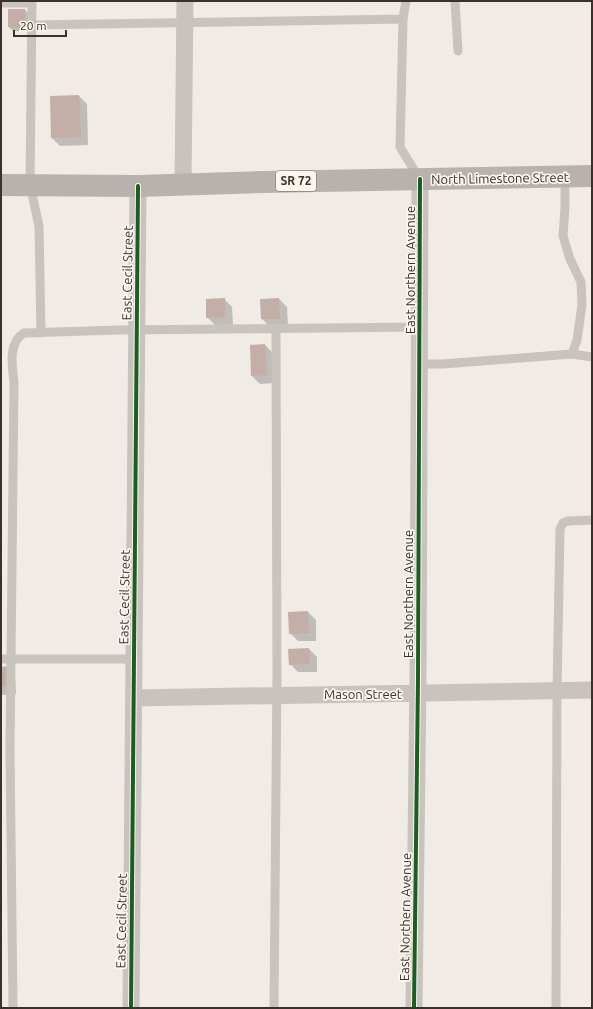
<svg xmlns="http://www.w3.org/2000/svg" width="593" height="1009" font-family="Ubuntu,sans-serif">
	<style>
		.shadow { fill: #0003 }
		.building { fill: #c3afa7 }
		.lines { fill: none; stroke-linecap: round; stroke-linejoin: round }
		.service { stroke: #c9c3be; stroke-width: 9 }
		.minor { stroke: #c9c3be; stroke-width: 17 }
		.primary { stroke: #b8b1ad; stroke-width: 22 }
		.cycleway-casing { stroke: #fbf5ee; stroke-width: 6 }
		.cycleway { stroke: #1b5e20; stroke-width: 4 }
		.labels { text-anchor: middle; stroke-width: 3.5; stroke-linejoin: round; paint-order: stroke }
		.shield { fill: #fbf5ee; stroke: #756b66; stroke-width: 1 }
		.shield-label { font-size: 12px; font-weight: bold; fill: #3b302b }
		.street-label { font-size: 13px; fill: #3b302b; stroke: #fbf5ee }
	</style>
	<rect width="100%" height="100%" fill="#f0ebe5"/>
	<path class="shadow" d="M25,10L29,14L28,31H13L9,27Z
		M79,96L87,104L88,145L60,146L52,138Z
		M224,299L232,307L233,325H215L207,317Z
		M279,299L287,307L288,326L270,327L262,319Z
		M265,345L273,353L274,383L260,384L252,376Z
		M308,612L316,620V641H298L290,633Z
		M309,649L317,657V672H298L290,664Z
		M1,668L15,675L16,694L1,695Z"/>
	<path class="building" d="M8,9H25V28L8,27Z
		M79,95L81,137L51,138L50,96Z
		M225,298V317L206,318V299Z
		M279,298L280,319H261L260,299Z
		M265,344L267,375L251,376L250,345Z
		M308,611L309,633L289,634L288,612Z
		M309,648L310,664L289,665L288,649Z
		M8,666V686L1,687V667Z"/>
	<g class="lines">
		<path class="service" d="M32,1L30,185L39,226L41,333
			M406,1L403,19L400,147L419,178
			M455,1L458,51
			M1,3H32
			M32,25L403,19
			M565,177V207L563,236L570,259L581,282L582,305L577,340L572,354
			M419,364H443L572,354L592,357
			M1,659H134
			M13,1008L10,750L14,382C12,366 8,342 24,333L119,330L419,327
			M274,1008L277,676L276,328
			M556,1008L557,691L560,529L563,523L568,521L592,520"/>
		<path class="minor" d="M183,184L185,1
			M134,698L592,690
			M131,1008L138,186
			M414,1008L418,679L420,179"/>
		<path class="primary" d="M1,185L138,186L263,182L592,176"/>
		<g class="cycleway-casing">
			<path id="cycleway" d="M131,1008L138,186
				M414,1008L418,679L420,179"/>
		</g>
		<use href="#cycleway" class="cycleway"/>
	</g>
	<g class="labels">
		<rect class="shield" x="276" y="171" width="40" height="20" rx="3"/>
		<g class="shield-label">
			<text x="296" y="185">SR 72</text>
		</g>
		<g class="street-label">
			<text transform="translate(500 178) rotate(-1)" y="5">North Limestone Street</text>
			<text transform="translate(410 270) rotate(-90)" y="5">East Northern Avenue</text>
			<text transform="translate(127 273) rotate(-89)" y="5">East Cecil Street</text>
			<text transform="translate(408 594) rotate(-90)" y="5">East Northern Avenue</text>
			<text transform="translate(124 597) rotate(-89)" y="5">East Cecil Street</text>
			<text x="363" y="699">Mason Street</text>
			<text transform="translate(405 917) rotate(-89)" y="5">East Northern Avenue</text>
			<text transform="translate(121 921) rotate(-89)" y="5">East Cecil Street</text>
		</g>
	</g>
	<rect width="593" height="1009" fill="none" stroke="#3b302b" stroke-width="4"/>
	<path d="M14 30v6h52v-6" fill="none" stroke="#3b302b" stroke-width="2"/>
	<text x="20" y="30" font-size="12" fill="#3b302b" stroke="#fbf5ee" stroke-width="3" paint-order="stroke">20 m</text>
</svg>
